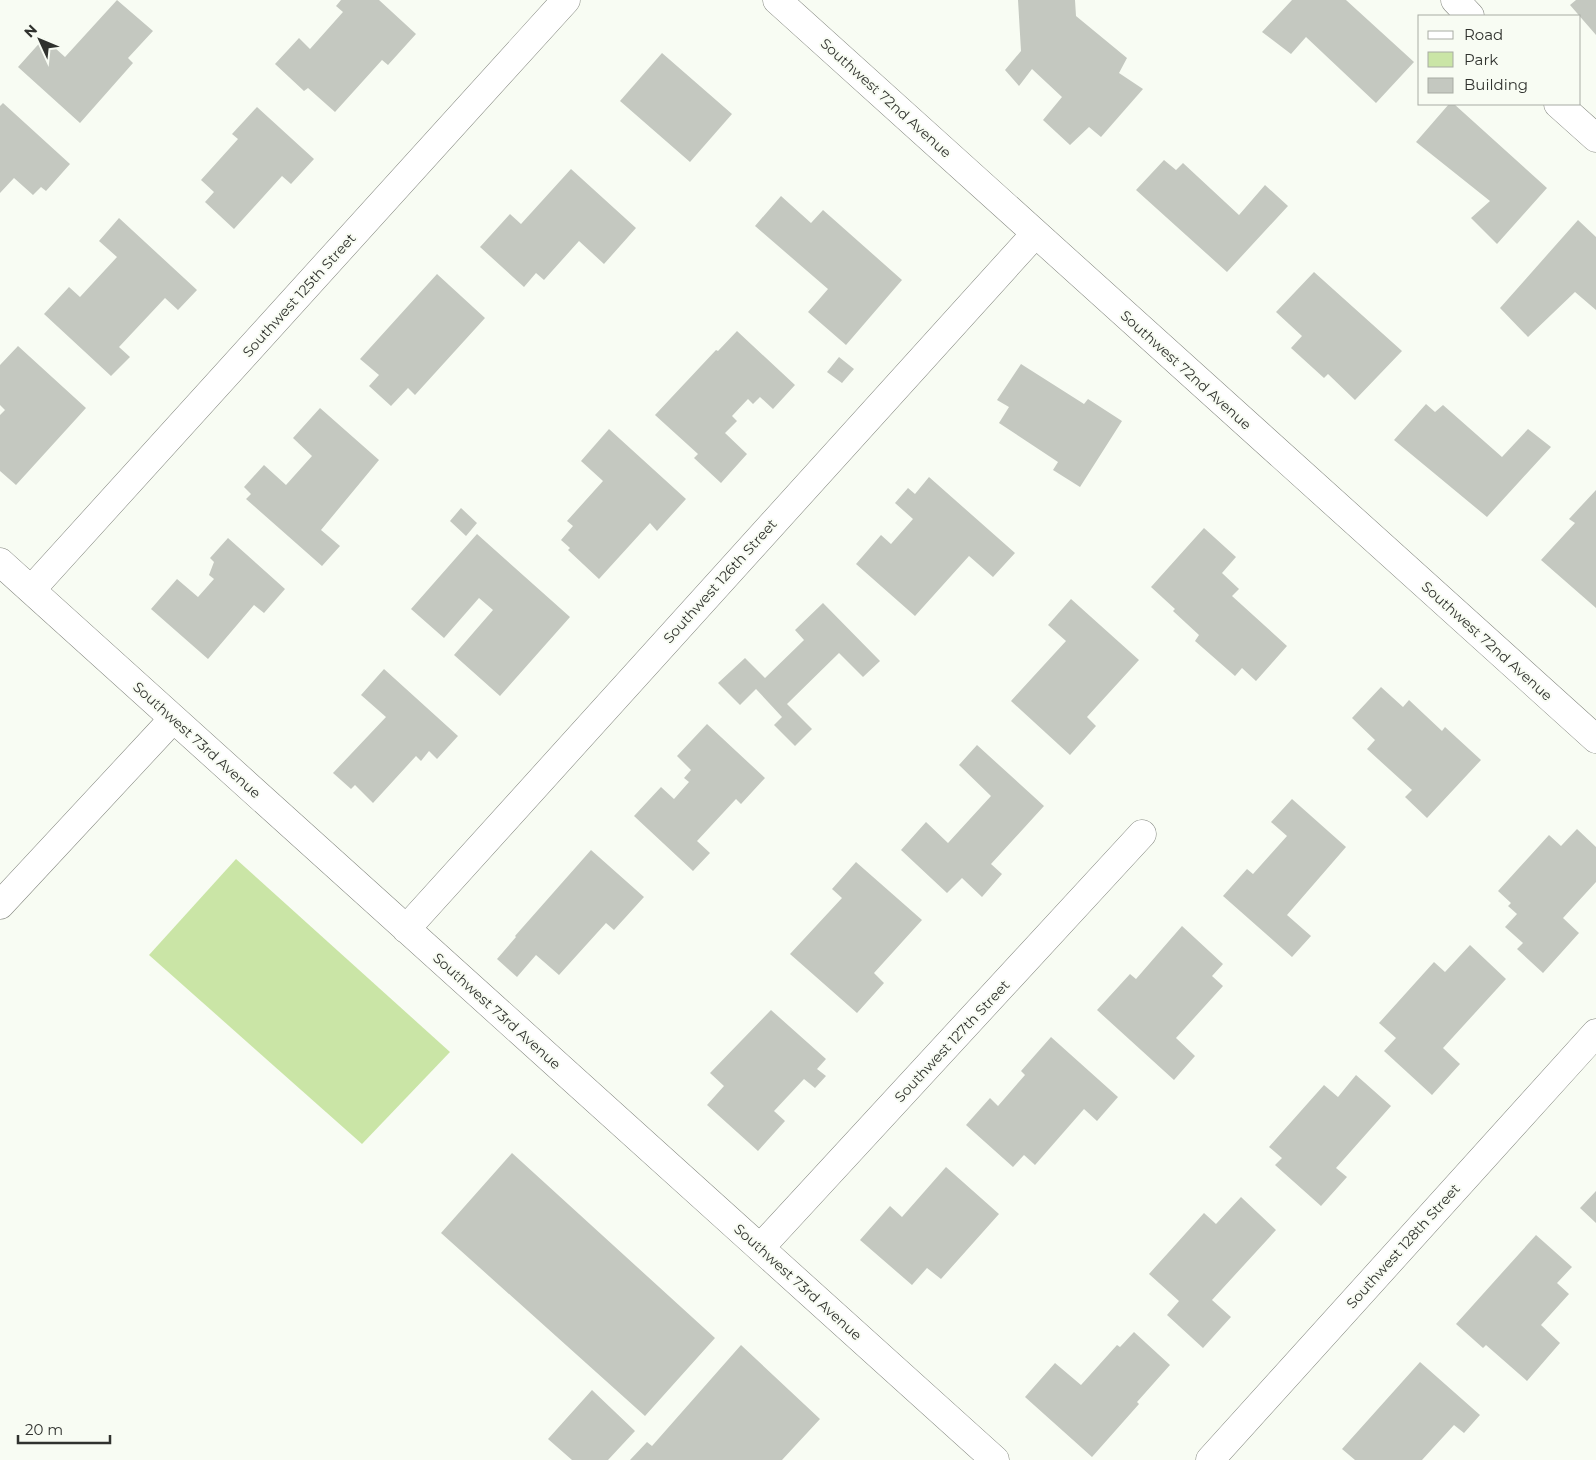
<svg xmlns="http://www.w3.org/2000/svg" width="1596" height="1460" font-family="Montserrat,sans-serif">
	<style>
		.green { fill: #cae5a6 }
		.building { fill: #c4c8c0 }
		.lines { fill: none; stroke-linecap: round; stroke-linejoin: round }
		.minor-casing { stroke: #82857e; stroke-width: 29 }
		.minor { stroke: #fff; stroke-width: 28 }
		.labels { text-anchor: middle; stroke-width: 4; stroke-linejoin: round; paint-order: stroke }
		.street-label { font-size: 14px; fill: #30322e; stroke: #f8fcf3 }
	</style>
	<rect width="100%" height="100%" fill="#f8fcf3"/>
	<path class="green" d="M236,859L450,1052L362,1144L149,955Z"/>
	<path class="building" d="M117,0L153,31L128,58L133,63L80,123L18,67L44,38L65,57Z
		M341,0H379L416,34L388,65L382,60L335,112L308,88L304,91L275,64L299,38L310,49L343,12L336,6Z
		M1018,0H1075L1076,16L1127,58L1119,73L1143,89L1101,137L1089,127L1070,145L1043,120L1062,97L1032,69L1019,86L1005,70L1021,51Z
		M1292,0H1346L1414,62L1376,103L1306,37L1291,54L1262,32Z
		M1576,0H1596V35L1570,5Z
		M662,53L732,114L690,162L620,101Z
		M3,103L70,164L46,191L41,187L33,195L14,178L0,193V106Z
		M1449,104H1454L1547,188L1497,244L1471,218L1490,201L1416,142Z
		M257,107L314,159L291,184L282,176L234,229L205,202L214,192L201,180L238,139L232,134Z
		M1164,160L1176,170L1183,163L1239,215L1265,185L1288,206L1227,272L1136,190Z
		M571,169L636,228L604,264L579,241L544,280L536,273L524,287L480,247L510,214L521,224Z
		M781,196L811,223L823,210L902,280L846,345L808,312L828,289L755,226Z
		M119,218L197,290L178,310L165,298L119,347L130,357L111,376L44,314L69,287L80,297L117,257L99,241Z
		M1578,220L1596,237V310L1575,292L1528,337L1500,308Z
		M1314,272L1402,351L1355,400L1328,374L1324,378L1291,348L1302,336L1276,312Z
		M437,274L485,318L415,395L408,388L391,406L369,386L379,375L360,359Z
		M737,331L795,385L773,409L760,397L753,404L748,399L732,416L737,421L725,433L747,454L721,483L694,458L698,454L655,415L716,350L718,351Z
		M18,346L86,408L16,485L0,471V415L5,410L0,405V365Z
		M839,357L854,369L842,383L827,372Z
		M1021,364L1084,404L1088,399L1122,421L1080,487L1053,470L1058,462L999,423L1009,407L997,400Z
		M1426,404L1435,412L1443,405L1502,457L1528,429L1551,447L1487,517L1394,440Z
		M320,408L379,460L321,530L340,546L322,566L246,499L251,494L244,487L264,465L286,485L312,456L293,438Z
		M609,429L686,499L657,531L650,523L599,579L568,550L570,548L561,540L573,526L567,521L603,481L581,461Z
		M929,477L1015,553L993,577L969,556L915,616L856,564L881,535L891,544L913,519L895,503L908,488L915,494Z
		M1596,490V608L1541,560L1575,523L1569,519Z
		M461,508L477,523L466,536L450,521Z
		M1204,528L1236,557L1222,573L1239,589L1232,596L1287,646L1256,681L1242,668L1235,676L1195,641L1199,635L1173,611L1175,609L1151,587Z
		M477,534L570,617L500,696L454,655L493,610L479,598L444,638L411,609Z
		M228,538L285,589L264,613L254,605L208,659L151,609L177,579L198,597L214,579L209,575L214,562L210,558Z
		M1071,599L1139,660L1087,717L1096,726L1070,755L1011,701L1066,641L1048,625Z
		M823,603L880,661L863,677L839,653L787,704L812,729L795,746L774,725L782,717L756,689L740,705L718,683L745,658L765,678L804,640L795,630Z
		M384,669L458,736L437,759L429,751L421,761L416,756L373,803L355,785L351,789L333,773L386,717L361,695Z
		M1381,687L1403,707L1409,700L1442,731L1445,727L1481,760L1427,818L1405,797L1412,790L1367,749L1375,740L1352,718Z
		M707,724L765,778L741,804L736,799L697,841L710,853L693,871L634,816L661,787L674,799L689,782L684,778L691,770L677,756Z
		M977,745L1044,806L991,864L1002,874L982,897L962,878L947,893L901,850L926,822L948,843L991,796L959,765Z
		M1292,799L1346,847L1287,915L1311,936L1292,957L1223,896L1247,869L1253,874L1287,836L1271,822Z
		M1577,829L1596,847V882L1563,918L1579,933L1543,973L1517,949L1523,943L1505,927L1517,914L1508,906L1511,903L1498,891L1549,835L1561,846Z
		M591,850L644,897L614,930L606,923L559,975L536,955L517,977L497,959L516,937L515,936Z
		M856,862L922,920L874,973L884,983L857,1013L790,954L842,898L832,889Z
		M1182,926L1223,964L1212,976L1223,986L1176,1038L1195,1056L1174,1080L1097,1010L1130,974L1136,979Z
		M1470,945L1506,979L1443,1048L1460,1064L1432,1095L1384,1051L1396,1038L1379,1023L1434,962L1445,972Z
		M771,1010L826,1059L817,1069L826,1076L815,1088L804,1079L774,1111L785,1121L758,1151L707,1105L724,1086L710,1073Z
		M1051,1037L1118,1097L1097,1121L1084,1109L1035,1165L1024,1155L1013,1167L966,1125L990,1098L998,1106L1025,1075L1021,1071Z
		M1356,1075L1391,1106L1336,1168L1347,1177L1321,1206L1275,1165L1282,1158L1269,1147L1324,1085L1338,1097Z
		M512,1153L715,1338L645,1416L441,1233Z
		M946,1167L999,1214L941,1279L927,1268L912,1285L860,1240L890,1206L902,1217Z
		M1596,1191V1223L1580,1208Z
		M1241,1197L1276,1230L1212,1300L1231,1317L1203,1348L1167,1315L1179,1301L1149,1274L1204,1213L1216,1224Z
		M1536,1235L1572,1267L1557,1283L1569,1294L1541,1325L1560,1343L1527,1381L1486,1345L1483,1348L1456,1324Z
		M1134,1332L1170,1365L1137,1402L1139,1404L1092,1457L1025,1397L1055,1363L1081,1385L1117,1345L1120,1347Z
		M741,1345L820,1419L782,1460H630L647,1442L652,1446Z
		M1420,1362L1480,1415L1464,1433L1454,1425L1422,1460H1355L1342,1449Z
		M592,1390L635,1431L608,1460H572L548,1439Z"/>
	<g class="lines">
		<g class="minor-casing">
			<path id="minor" d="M777,0L1596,739
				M1455,0L1470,16
				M1558,104L1596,138
				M0,562L995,1460
				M31,590L566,0
				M0,905L173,719
				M406,929L1035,234
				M760,1248L1142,834
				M1210,1460L1596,1033"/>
		</g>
		<use href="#minor" class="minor"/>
	</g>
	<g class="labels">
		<g class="street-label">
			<text transform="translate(886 98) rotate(42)" y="5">Southwest 72nd Avenue</text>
			<text transform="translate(299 295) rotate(-48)" y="5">Southwest 125th Street</text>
			<text transform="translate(1186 370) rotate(42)" y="5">Southwest 72nd Avenue</text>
			<text transform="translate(720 581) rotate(-48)" y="5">Southwest 126th Street</text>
			<text transform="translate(1487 641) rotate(42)" y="5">Southwest 72nd Avenue</text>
			<text transform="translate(197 740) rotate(42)" y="5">Southwest 73rd Avenue</text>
			<text transform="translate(497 1011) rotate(42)" y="5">Southwest 73rd Avenue</text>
			<text transform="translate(952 1041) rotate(-47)" y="5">Southwest 127th Street</text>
			<text transform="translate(1403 1246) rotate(-48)" y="5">Southwest 128th Street</text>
			<text transform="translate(798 1282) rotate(42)" y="5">Southwest 73rd Avenue</text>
		</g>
	</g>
	<rect x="1418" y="15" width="162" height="90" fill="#f8fcf3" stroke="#a8aba4"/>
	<rect x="1428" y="31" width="25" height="8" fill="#ffffff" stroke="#a8aba4"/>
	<text x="1464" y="40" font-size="15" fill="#30322e">Road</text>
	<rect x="1428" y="52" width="25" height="15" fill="#cae5a6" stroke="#a8aba4"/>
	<text x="1464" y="65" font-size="15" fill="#30322e">Park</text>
	<rect x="1428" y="78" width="25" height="15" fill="#c4c8c0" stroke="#a8aba4"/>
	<text x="1464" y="90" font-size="15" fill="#30322e">Building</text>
	<g transform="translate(40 40) rotate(314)" stroke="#f8fcf3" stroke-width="4" paint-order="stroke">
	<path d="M0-4L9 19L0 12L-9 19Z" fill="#30322e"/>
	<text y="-8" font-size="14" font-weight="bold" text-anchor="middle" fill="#30322e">N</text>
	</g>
	<path d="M18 1435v8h92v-8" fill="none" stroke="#30322e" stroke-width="2.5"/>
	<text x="25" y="1435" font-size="15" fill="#30322e" stroke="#f8fcf3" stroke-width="4" paint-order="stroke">20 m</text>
</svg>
